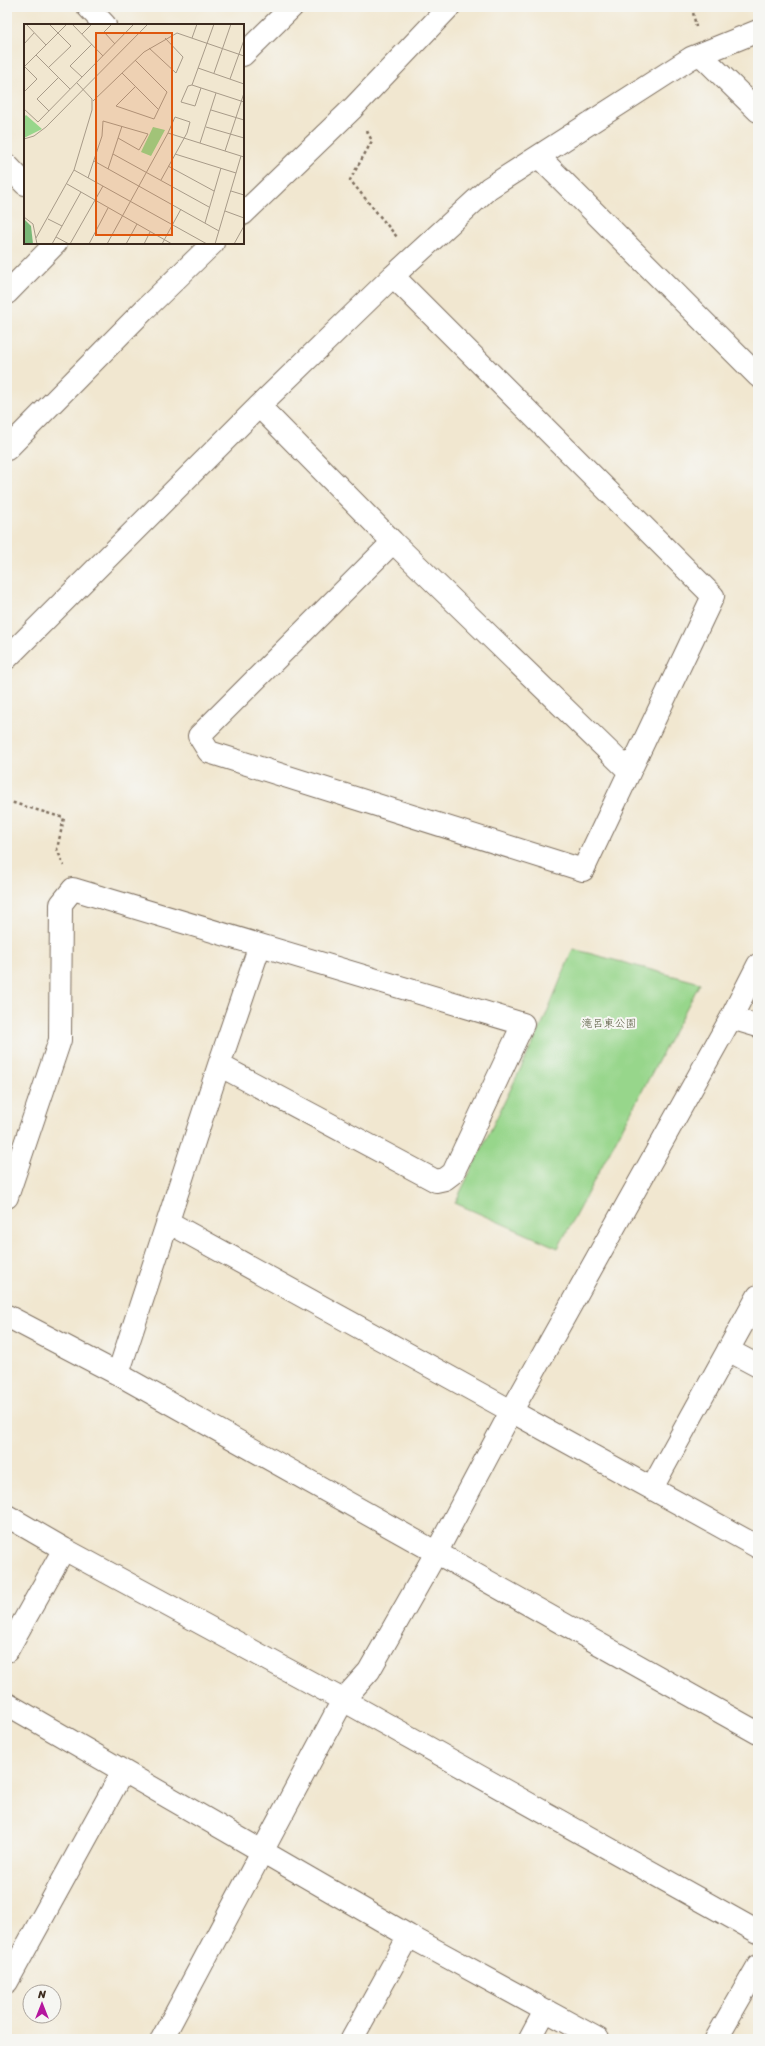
<svg xmlns="http://www.w3.org/2000/svg" width="765" height="2046" font-family="Sriracha,'Klee One',sans-serif">
	<style>
		.green { fill: #97d68b; stroke: #698054 }
		.lines { fill: none; stroke-linecap: round; stroke-linejoin: round }
		.minor-casing { stroke: #7b6c5c; stroke-width: 24 }
		.path { stroke: #7b6c5c; stroke-width: 2.5; stroke-dasharray: 3 3; stroke-linecap: butt }
		.minor { stroke: #fff; stroke-width: 22 }
		.labels { text-anchor: middle; stroke-width: 4; stroke-linejoin: round; paint-order: stroke }
		.park-label { font-size: 11px; fill: #525539; stroke: #f6f6f2 }
		.inset-road { fill: none; stroke: #a89b89; stroke-width: 1 }
		.view { fill: #df570d; fill-opacity: 0.15; stroke: #df570d; stroke-width: 2 }
		.inset-edge { fill: none; stroke: #3b2a1e; stroke-width: 2 }
	</style>
	<rect width="100%" height="100%" fill="#f6f6f2"/>
	<filter id="ink" filterUnits="userSpaceOnUse"><feTurbulence type="fractalNoise" baseFrequency=".025" numOctaves="2"/><feDisplacementMap in="SourceGraphic" scale="8" xChannelSelector="R" yChannelSelector="G"/><feConvolveMatrix kernelMatrix="1 2 1 2 8 2 1 2 1" color-interpolation-filters="sRGB"/></filter>
	<filter id="wash" filterUnits="userSpaceOnUse"><feTurbulence type="fractalNoise" baseFrequency=".012" numOctaves="4" result="noise"/><feDisplacementMap in="SourceGraphic" scale="16" xChannelSelector="R" yChannelSelector="G"/><feGaussianBlur stdDeviation="0.9" result="paint"/><feColorMatrix in="noise" values="0 0 0 0 0 0 0 0 0 0 0 0 0 0 0 0 0 1.4 0 .05"/><feComposite in="paint" operator="in"/></filter>
	<g filter="url(#wash)">
		<rect width="100%" height="100%" fill="#f1e7d0"/>
		<path class="green" d="M573,949L700,983L558,1248L455,1203L541,1027Z"/>
	</g>
	<g filter="url(#ink)">
		<g class="lines">
			<g class="minor-casing">
				<path id="minor" d="M88,7L105,25
					M243,55L292,7
					M701,55L758,111
					M539,157L758,376
					M7,165L25,184
					M243,214L353,108L449,7
					M7,293L56,243
					M259,406L393,542L629,771
					M7,449L145,309L213,243
					M393,542L199,736L209,752L583,870L713,596L393,276
					M7,658L259,406L393,276L489,188L691,58L758,31
					M731,1018L758,965
					M7,1197L60,1040L61,904L73,889L523,1024L453,1173L445,1179L436,1181L219,1065
					M168,1222L758,1547
					M7,1316L118,1374L758,1733
					M728,1350L758,1366
					M118,1374L219,1065L260,945
					M652,1488L758,1296
					M7,1516L64,1549L343,1700L758,1932
					M7,1651L64,1549
					M7,1704L409,1936L598,2039
					M7,1982L123,1771
					M162,2039L343,1700L369,1671L436,1553L511,1412L731,1018L758,1026
					M352,2039L409,1936
					M530,2039L545,2011
					M716,2039L758,1966"/>
			</g>
			<path class="path" d="M692,7L696,27
				M367,131L372,141L350,180L397,237
				M7,801L64,818L57,849L64,866"/>
			<use href="#minor" class="minor"/>
		</g>
	</g>
	<g class="labels">
		<g class="park-label">
			<text x="609" y="1027">滝呂東公園</text>
		</g>
	</g>
	<g transform="translate(24 24)">
		<rect width="220" height="220" fill="#f1e7d0"/>
		<path d="M2,91L18,105L0,114V93ZM129,103L141,106L127,132L117,128Z" fill="#97d68b"/>
		<path d="M0,195L7,202L9,220H0Z" fill="#79b777"/>
		<path class="inset-road" d="M2,0L22,21M48,0L79,32M88,0L80,8L91,20M190,0L168,61L220,78M58,10L68,0M168,14L173,0M0,20L10,9M125,24L152,49L159,33L141,14M12,31L46,65M0,43L43,0M25,43L47,22L25,0M174,44L220,60M98,49L134,85M190,49L207,0M58,53L46,42L68,20M206,55L220,16M168,61L164,62L157,78L171,82L177,64M111,63L92,82L130,95L143,68L111,36M0,68L13,55L0,42M69,77L120,28L153,9L220,32M0,85L14,98L110,0M187,86L220,96M25,87L13,75L35,53M182,103L220,114M0,115L10,112L22,103L124,0M176,119L192,69M201,127L220,69M89,130L185,183M151,130L212,149M70,137L195,207M144,142L190,167M84,145L98,102M50,146L183,220M64,154L78,112L79,97L124,110L115,126L94,114M137,156L163,109L166,98L151,93L144,109M43,160L148,220M207,167L220,171M201,187L220,194M0,193L9,200L13,220M24,195L38,202M181,199L197,144M32,213L45,220M12,214L50,146L68,86V75L53,59M28,220L57,168M46,220L79,162M65,220L84,184M83,220L144,109L220,133M102,220L113,200M120,220L126,208M138,220L157,185M191,220L217,132M210,220L220,202"/>
		<path class="view" d="M72,9H148V211H72Z"/>
		<rect width="220" height="220" class="inset-edge"/>
	</g>
	<rect width="765" height="2046" fill="none" stroke="#f6f6f2" stroke-width="24"/>
	<g transform="translate(42 2004)"><circle r="19" fill="#f6f6f2" stroke="#aba49d"/>
	<path d="M0-3L7 15L0 10L-7 15Z" fill="#b5179e"/>
	<text y="-6" font-size="11" font-weight="bold" text-anchor="middle" fill="#3b2a1e">N</text>
	</g>
</svg>
